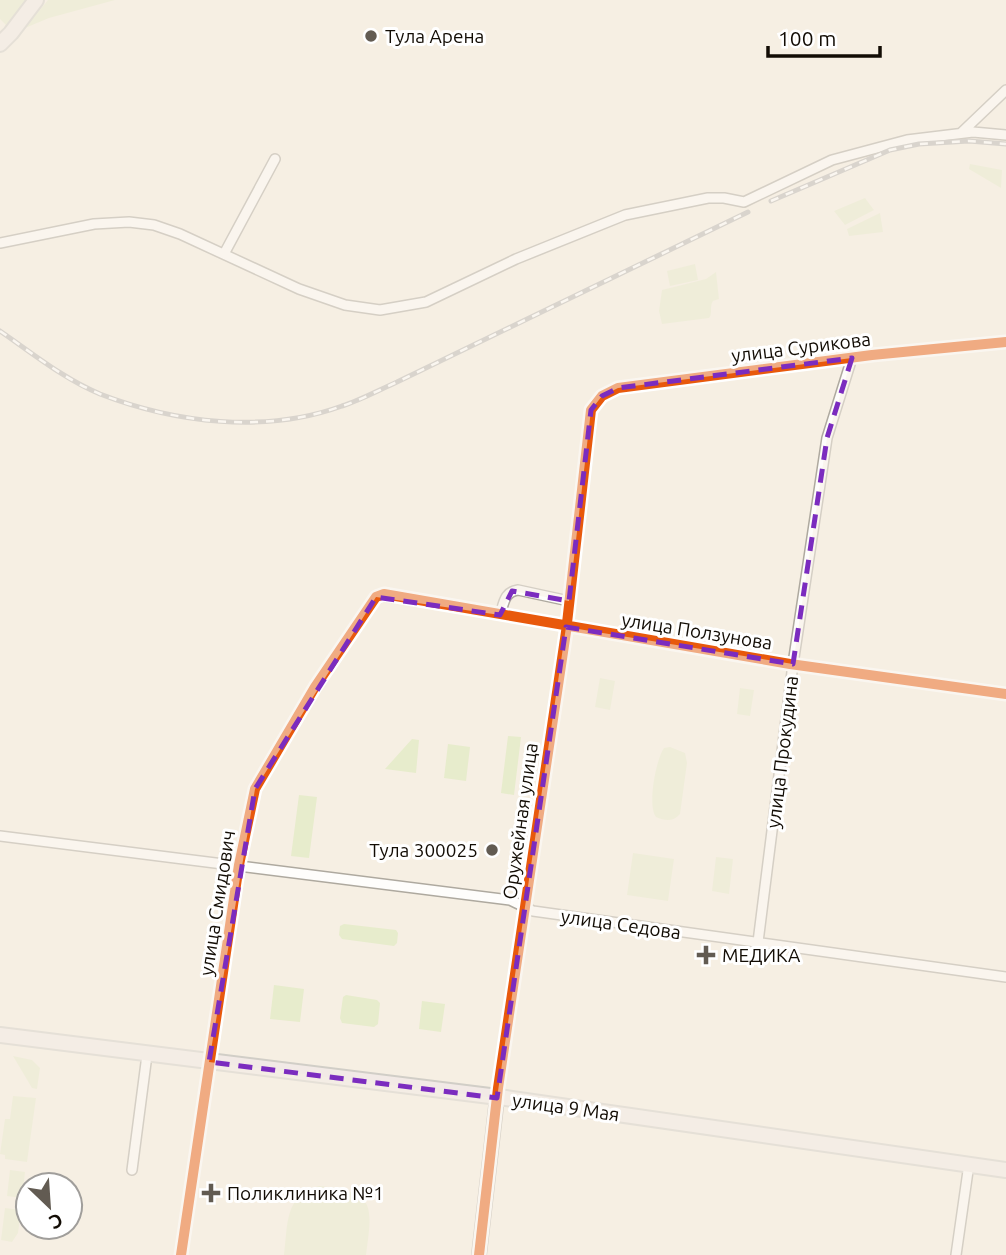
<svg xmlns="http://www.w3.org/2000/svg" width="1006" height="1255" font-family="Ubuntu,sans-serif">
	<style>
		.green { fill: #e7eccc }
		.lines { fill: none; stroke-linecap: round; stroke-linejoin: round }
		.street-casing { stroke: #aea99f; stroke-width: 12 }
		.secondary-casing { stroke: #aea99f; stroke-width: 16 }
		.primary-casing { stroke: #d1cec7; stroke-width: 18 }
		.street { stroke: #fefdfb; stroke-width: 9 }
		.secondary { stroke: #f8f3f0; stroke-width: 12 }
		.primary { stroke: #f2eae6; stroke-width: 14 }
		.rail-casing { stroke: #b6b4b1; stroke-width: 5 }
		.rail { stroke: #fff; stroke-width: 2.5; stroke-dasharray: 8; stroke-linecap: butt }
		.cycleway-casing { stroke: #fff; stroke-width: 15 }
		.cycleway { stroke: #e8590c; stroke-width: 10 }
		.marked { fill: none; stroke: #7b2cbf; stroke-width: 5; stroke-dasharray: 14 9; stroke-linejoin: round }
		.poi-dot { fill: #625b52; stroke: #fff; stroke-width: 2.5 }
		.labels { text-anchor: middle; stroke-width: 6; stroke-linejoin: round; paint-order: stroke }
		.poi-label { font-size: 19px; fill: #120c04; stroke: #fff; text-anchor: start }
		.street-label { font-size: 19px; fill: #120c04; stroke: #fff }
	</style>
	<rect width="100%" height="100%" fill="#f6efe3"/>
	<path class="green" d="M0,0H31L8,27L0,19Z
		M48,0H115L49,18L25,28Z
		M970,164L1002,170L1001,188L969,169Z
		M865,198L874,210L845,225L834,211Z
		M880,213L883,232L849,236L847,229Z
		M695,264L698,280L670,286L667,271Z
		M716,272L719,299L713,301C709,307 713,313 709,318L662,324L659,311L662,290L706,279Z
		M600,678L615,681L610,710L595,707Z
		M740,688L754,690L750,716L737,714Z
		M508,736L521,737L514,795L501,793Z
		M412,739L419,740L416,773L385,769Z
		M448,744L470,747L466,781L444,778Z
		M670,747L685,753L687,763L680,814C673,822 665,821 656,817C647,806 656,759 664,748Z
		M299,795L317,797L309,858L291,856Z
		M633,853L674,859L668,901L627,895Z
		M716,857L733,859L729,894L712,891Z
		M344,924L396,930L398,933L397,943L394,946L342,939L339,935L340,926Z
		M274,985L304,989L300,1022L270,1019Z
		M346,995L377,1000L380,1003L378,1024L374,1027L342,1023L340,1018L343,997Z
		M422,1001L445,1004L441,1032L419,1029Z
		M13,1056L32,1060L40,1068L37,1089L32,1088Z
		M13,1096L36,1098L27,1162L5,1159V1155L0,1154L5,1119H10Z
		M10,1170L25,1172L22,1198L7,1196Z
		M319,1186C375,1192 373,1203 366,1255H284C288,1225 284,1195 319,1186Z
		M5,1208L21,1210L18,1233L12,1242L1,1240Z"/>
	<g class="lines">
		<g class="street-casing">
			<path id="street" d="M961,133L1006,90
				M0,243L94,224L129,222L154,225L180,234L299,289L345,305L380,310L426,302L516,259L625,215L708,198H724L744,202L832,160L907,140L973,132L1006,135
				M224,254L275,159
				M500,615C504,603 504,592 518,590L569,601
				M0,836L510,900L533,911L1006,977
				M758,942L793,664L827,438L852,358
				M497,1098L566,632L591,410L602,396L618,388L872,355L1006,342
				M132,1170L147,1055
				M181,1255L239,865L255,789L315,687L376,597L384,594L790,664L1006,694
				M956,1255L969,1164"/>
		</g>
		<g class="secondary-casing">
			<path id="secondary" d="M479,1255L497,1098"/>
		</g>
		<g class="primary-casing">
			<path id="primary" d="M0,44L11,33L36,0
				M0,1035L506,1098L1006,1170"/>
		</g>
		<use href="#street" class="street"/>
		<use href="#secondary" class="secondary"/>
		<use href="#primary" class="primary"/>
		<g class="rail-casing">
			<path id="rail" d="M771,201L890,150L919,144L969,141L1006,144
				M0,331C32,353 64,379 100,394C175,423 265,434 342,406C361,400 379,390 397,382L748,212"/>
		</g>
		<use href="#rail" class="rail"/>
		<g class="cycleway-casing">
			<path id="cycleway" d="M181,1255L239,865L255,789L315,687L376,597L384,594L790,664L1006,694
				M479,1255L498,1088L566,632L591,410L602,396L618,388L872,355L1006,342"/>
		</g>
		<use href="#cycleway" class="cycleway"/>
	</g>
	<path d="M0 0H1006V1255H0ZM852,358L827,438L793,664L566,627L497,1098L209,1062L255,789L376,597L500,615L512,591L569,601L591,410L602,396L618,388Z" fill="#f6efe3" fill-opacity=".55" fill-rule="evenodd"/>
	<path class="marked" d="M852,358L827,438L793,664L566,627L497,1098L209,1062L255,789L376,597L500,615L512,591L569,601L591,410L602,396L618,388Z"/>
	<g class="poi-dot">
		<circle cx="371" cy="36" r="7"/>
		<circle cx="492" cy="850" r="7"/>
		<path d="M702.5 944.5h7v7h7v7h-7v7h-7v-7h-7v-7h7z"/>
		<path d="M207.5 1182.5h7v7h7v7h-7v7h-7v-7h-7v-7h7z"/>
	</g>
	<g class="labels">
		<g class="poi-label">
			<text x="385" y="43">Тула Арена</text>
			<text x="478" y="857" text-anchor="end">Тула 300025</text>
			<text x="722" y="962">МЕДИКА</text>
			<text x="227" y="1200">Поликлиника №1</text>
		</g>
		<g class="street-label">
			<text transform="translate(801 347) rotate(-7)" y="7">улица Сурикова</text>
			<text transform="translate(697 631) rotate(9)" y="7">улица Ползунова</text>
			<text transform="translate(782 752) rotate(-83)" y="7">улица Прокудина</text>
			<text transform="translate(520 821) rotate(-82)" y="7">Оружейная улица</text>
			<text transform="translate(217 903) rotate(-81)" y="7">улица Смидович</text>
			<text transform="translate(621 924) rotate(8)" y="7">улица Седова</text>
			<text transform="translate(566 1107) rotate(8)" y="7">улица 9 Мая</text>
		</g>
	</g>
	<g transform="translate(49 1206) rotate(155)"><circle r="33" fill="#ffffff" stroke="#a09e9b" stroke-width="2"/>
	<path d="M0-5L12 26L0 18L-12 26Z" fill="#625b52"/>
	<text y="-10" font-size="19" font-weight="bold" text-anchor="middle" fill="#120c04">С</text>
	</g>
	<path d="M768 46v10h112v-10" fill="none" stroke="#120c04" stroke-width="3.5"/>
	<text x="778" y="46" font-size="21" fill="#120c04" stroke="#ffffff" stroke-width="5" paint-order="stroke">100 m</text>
</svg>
